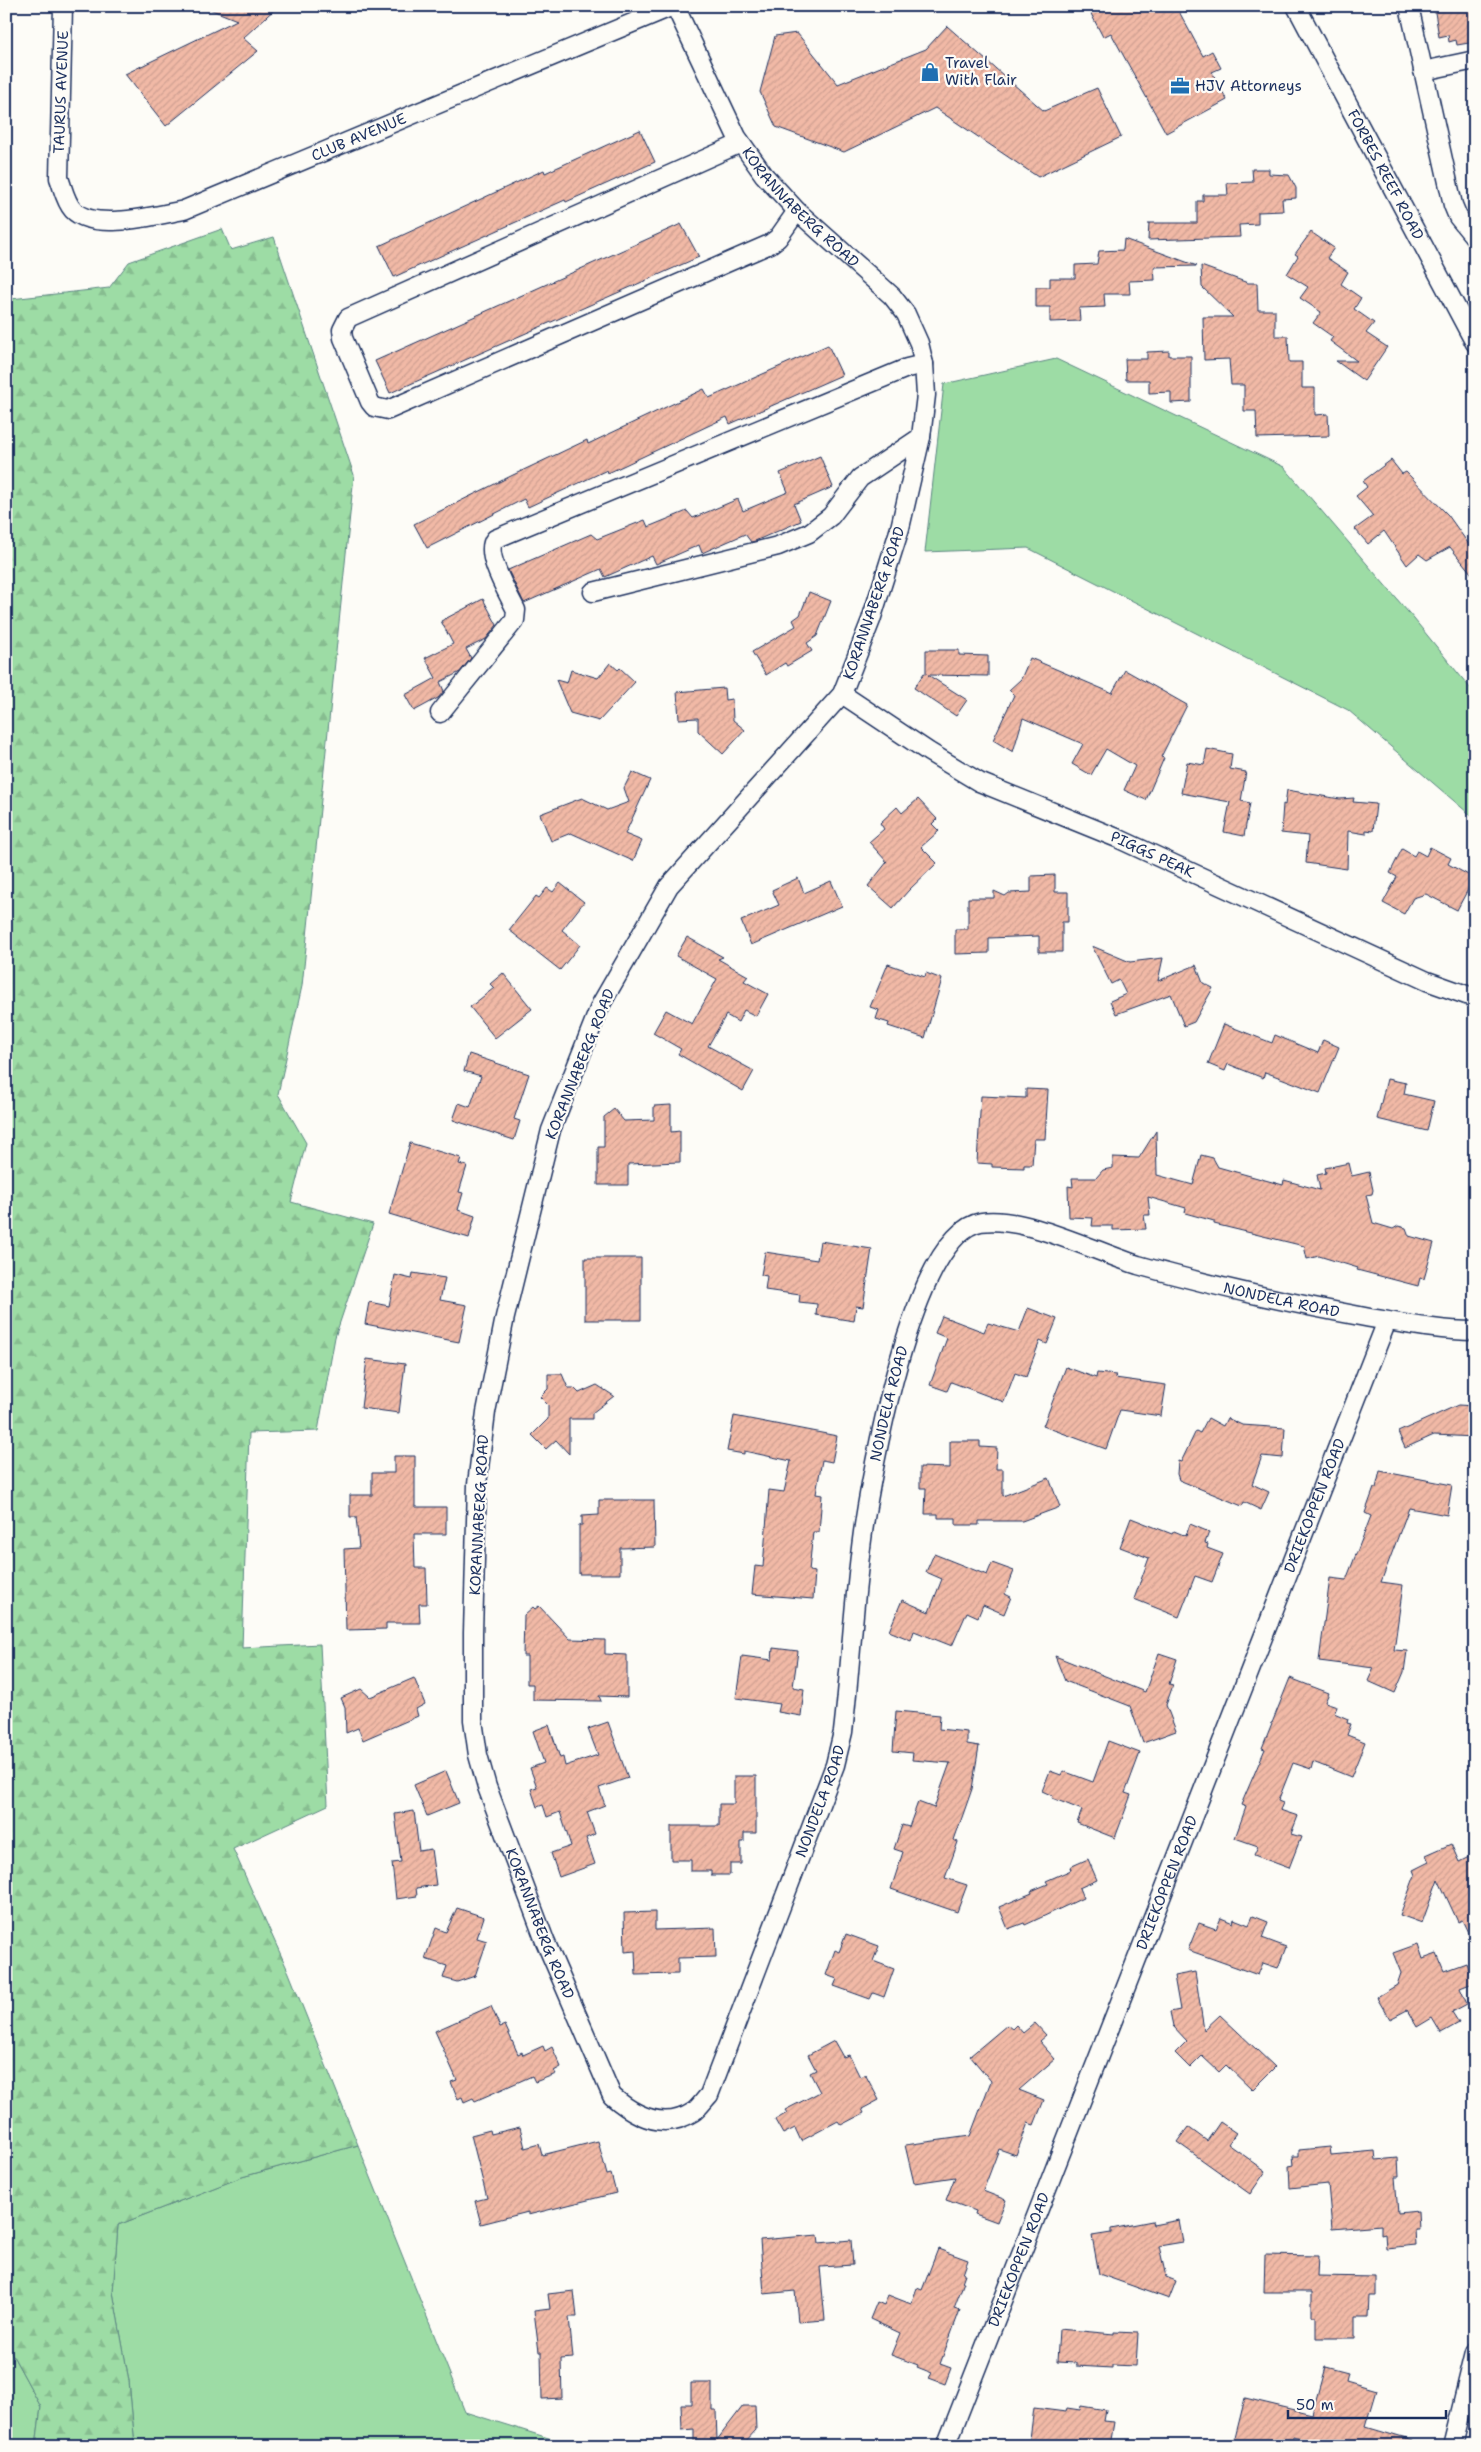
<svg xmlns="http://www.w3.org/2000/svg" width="1481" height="2452" font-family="'Shantell Sans',sans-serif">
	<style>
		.green { fill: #9ddca5; stroke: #5c8682 }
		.forest { fill: url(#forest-firs); stroke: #5c8682 }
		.building { fill: url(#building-hatch); stroke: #1b2f5e }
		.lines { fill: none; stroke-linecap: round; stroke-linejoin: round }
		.minor-casing { stroke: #1b2f5e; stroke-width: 21 }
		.minor { stroke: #fdfcf7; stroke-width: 18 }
		.labels { text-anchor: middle; stroke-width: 4.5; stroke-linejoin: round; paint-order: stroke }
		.poi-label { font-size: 15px; fill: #1b2f5e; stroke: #fdfcf7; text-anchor: start }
		.street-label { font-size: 15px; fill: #1b2f5e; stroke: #fdfcf7 }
	</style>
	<defs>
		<pattern id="forest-firs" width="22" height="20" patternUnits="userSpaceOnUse" patternTransform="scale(1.25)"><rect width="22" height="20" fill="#9ddca5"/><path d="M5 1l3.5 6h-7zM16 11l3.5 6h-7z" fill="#87bd90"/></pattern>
		<pattern id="building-hatch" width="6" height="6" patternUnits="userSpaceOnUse" patternTransform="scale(1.25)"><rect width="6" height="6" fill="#f1b9a6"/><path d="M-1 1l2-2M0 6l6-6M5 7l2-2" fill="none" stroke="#ce9f91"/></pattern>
	</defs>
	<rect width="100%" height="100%" fill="#fdfcf7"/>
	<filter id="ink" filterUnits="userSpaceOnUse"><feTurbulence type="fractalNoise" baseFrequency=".02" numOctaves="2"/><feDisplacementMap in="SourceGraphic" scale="10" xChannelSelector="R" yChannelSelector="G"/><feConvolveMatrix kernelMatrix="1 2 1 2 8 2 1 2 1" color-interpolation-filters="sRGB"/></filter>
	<g filter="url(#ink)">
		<path class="green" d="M1056,359L1284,467L1414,619L1475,694V819L1348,710L1028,548L925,552L944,384Z
			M358,2145L465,2412L574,2446H135L129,2381L113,2292L118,2225L242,2177Z
			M6,2343L41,2407L36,2446H6Z"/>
		<path class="forest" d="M222,229L231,250L274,237L354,475L302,986L278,1094L306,1143L291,1202L373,1224L335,1337L318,1431L249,1433L242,1648L320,1644L328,1805L233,1849L289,1973L358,2145L242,2177L118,2225L113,2292L129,2381L135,2446H36L41,2407L6,2343V262H9L11,299L109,288L129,262Z"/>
		<path class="building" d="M207,6H278L243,38L258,51L166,126L125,74L237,20L207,8Z
			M1087,6H1176L1203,56L1212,51L1221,68L1212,72L1227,100L1166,133L1111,33L1103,37Z
			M1434,6H1475V42L1457,45L1456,40L1449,42L1448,35L1439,37Z
			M947,26L1044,111L1097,88L1121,137L1038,177L935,108L844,152L776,127L760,92L775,36L797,33L838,84L926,49Z
			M640,130L655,162L566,202L565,200L394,277L379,246L544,170L545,173Z
			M1252,169H1269V174L1289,175L1296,188V198L1282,199L1283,211L1258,212V224L1239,225L1240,237L1148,240L1149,223H1197V201H1203V195H1228L1227,183L1253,182Z
			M681,224L699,257L390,393L375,361Z
			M1311,232L1334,248L1327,258L1348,272L1341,284L1361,298L1354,309L1374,323L1366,333L1387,347L1364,381L1336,361H1357L1330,341L1333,337L1313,323L1321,312L1300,298L1308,287L1287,274L1298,256L1295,254Z
			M1124,239L1197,266L1154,267L1155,280L1129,281L1130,294H1104L1105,307L1079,308L1080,321L1050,322V307H1036V287H1050V278H1075V265L1097,264L1099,251L1123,250Z
			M1201,266L1248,283H1257L1258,310H1275V336H1288L1289,362H1302V388H1315V415L1328,414L1329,436L1257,438L1256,411H1244V385H1231L1229,359L1204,360L1203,317H1233L1202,287Z
			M828,345L842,375L730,424L727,417L608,473L607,470L528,507L524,499L427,548L414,524L513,475L587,440L588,444L704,389L709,398Z
			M1169,351V356H1191V402L1171,403V392L1149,393V380H1126L1125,359H1147V352Z
			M820,456L833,487L794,504L801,521L755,541L751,542L745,534L702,553L699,545L656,564L652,556L605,577L601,569L524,603L508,570L591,534L597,539L645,520L648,527L687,511L693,518L738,499L743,511L788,492L780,473Z
			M1391,460L1402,474L1406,472L1448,515L1475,553V578L1450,547L1427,560L1419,554L1407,565L1384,531L1368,544L1355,529L1373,516L1356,496L1367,487L1363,481Z
			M809,592L831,601L817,636L807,643L812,651L787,666L785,663L766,675L752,652L796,626L793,620L800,615Z
			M483,599L497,625L486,639L466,649L471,658L460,672L440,682L444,691L438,698L414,711L405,695L436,678L425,658L453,644L441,621Z
			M926,650H959V655L988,656V676L928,675L967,700L956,716L914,688L924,673L926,674Z
			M1030,658L1112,693L1125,670L1187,705L1161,757L1164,758L1146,800L1124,790L1135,766L1106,749L1091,775L1072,764L1083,744L1023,718L1013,752L993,740L1014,695L1009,690L1021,679Z
			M610,663L618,670L620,668L635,682L599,721L570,713L556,680L567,683L571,670L598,678Z
			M724,688L725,700L732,699L733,720L745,730L723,754L698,731V718L679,719L677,692Z
			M1207,749L1232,754L1230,769L1246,772L1241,801L1250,803L1244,836L1224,832L1230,802L1181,793L1187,762L1204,765Z
			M632,772L650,780L625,834L642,841L633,861L571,833L551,841L540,814L582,798L607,810L629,802L624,788Z
			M1287,790L1340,799L1354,798L1353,802L1376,804L1373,831L1366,830V834L1348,831L1347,869L1306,863L1308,836L1281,833L1283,804L1285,805Z
			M918,799L937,819L932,824L939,831L921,847L937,863L909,890L893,908L868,886L887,862L869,842L884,829L880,823L897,807L902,813Z
			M1430,847L1451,858L1448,864L1474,878L1457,910L1426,894L1413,898L1404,914L1383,903L1397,877L1390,873L1402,849L1414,856L1417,851L1426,856Z
			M1055,875V892H1068V922H1062V952H1039V936L989,938V953L955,954V929H968V898H994V891L1005,896L1009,893L1031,892V876Z
			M798,878L804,893L831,881L842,906L751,945L741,921L779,905L772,890Z
			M560,883L584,902L562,930L580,945L560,970L509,930L536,896L539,898L547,888L553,892Z
			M687,937L723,957L718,959L748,976L744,981L768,994L756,1016L744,1010L738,1022L726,1015L708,1046L754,1071L743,1091L678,1054L681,1049L653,1033L666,1010L692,1024L717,979L676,956Z
			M1092,946L1130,962L1163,958L1158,981L1196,965L1203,983L1213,988L1194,1022L1184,1026L1171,994L1116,1014L1110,1001L1126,994L1119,980L1111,984Z
			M888,964L925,977L926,973L942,979L925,1038L888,1026L889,1023L876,1019L879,1010L870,1007Z
			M503,973L532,1009L495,1038L470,1007L494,988L490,984Z
			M1224,1024L1272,1043L1275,1035L1318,1053L1323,1040L1339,1047L1320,1093L1265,1072L1263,1078L1228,1064L1225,1071L1208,1064Z
			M469,1054L529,1074L514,1119L520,1121L514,1140L453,1120L459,1103L470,1107L481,1076L464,1071Z
			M1387,1079L1406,1083L1404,1094L1434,1101L1427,1131L1377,1119Z
			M1026,1089L1048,1090L1045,1139H1034L1032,1165H1024V1168L992,1167V1164L977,1163L981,1096L1026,1098Z
			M671,1105V1132L680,1131V1162L628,1164V1185H598V1147H604V1117L614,1109L624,1121L654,1120V1106Z
			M1156,1131L1157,1175L1193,1185L1201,1155L1213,1158L1218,1167L1283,1185L1284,1180L1320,1190L1317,1175L1326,1173L1325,1168L1349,1163L1352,1176L1369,1172L1373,1190L1372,1194L1366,1195L1373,1223L1393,1229L1398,1226L1406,1228L1409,1236L1434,1243L1424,1279L1420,1278L1418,1286L1357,1270L1358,1268L1319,1256L1307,1259L1304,1246L1214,1224V1221L1185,1213L1186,1208L1148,1197L1150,1215H1144L1146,1229L1113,1230V1226H1092L1093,1218L1069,1217L1068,1186L1073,1187L1072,1178H1096L1103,1170L1113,1168V1157L1139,1158Z
			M410,1143L461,1158L459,1164L467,1166L459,1192L463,1193L458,1210L475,1216L469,1238L389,1214Z
			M820,1241L872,1249L863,1307L856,1306L854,1321L816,1315L817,1304L799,1302L800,1295L765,1290L767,1276L761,1275L765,1252L817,1260Z
			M585,1258H641V1320H585Z
			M413,1273L445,1278L440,1300L467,1305L459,1342L365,1324L369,1302L389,1306L395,1275L412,1279Z
			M1028,1308L1057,1319L1047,1344L1040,1341L1026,1377L1015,1373L1004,1402L951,1382L947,1391L930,1385L947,1338L935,1333L942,1316L984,1332L988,1323L1019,1332Z
			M367,1359L405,1364L399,1413L361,1408Z
			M1066,1367L1096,1378L1097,1373L1116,1375L1115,1378L1166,1385L1161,1416L1120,1410L1106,1449L1043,1426Z
			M548,1374H562L568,1388H574L579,1393L597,1385L614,1396L592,1413V1419H569V1454L556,1440L546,1449L532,1435L548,1419V1405L540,1397L548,1389Z
			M1458,1405L1475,1406V1437L1434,1435L1405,1448L1398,1432Z
			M734,1416L837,1436L832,1462L822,1460L816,1494L822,1495L819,1532H813L809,1571L815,1572L813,1599L752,1594L755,1566L763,1567L769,1490L784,1492L791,1461L744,1451V1454L727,1451Z
			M1208,1418L1223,1426L1227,1418L1242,1425L1285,1428L1283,1458L1262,1456L1252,1484L1269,1492L1261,1510L1244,1502L1242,1506L1179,1480L1177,1474L1178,1461L1181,1462L1196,1431L1200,1433Z
			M950,1441H980V1447L997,1448L996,1469H1003V1496L1049,1478L1060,1507L1022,1521H979V1525H956V1518H938V1514H925L926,1488H920V1467L950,1468Z
			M394,1456H415V1507H446V1534H414L415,1568H426L427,1604H419L420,1623H386V1629L346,1630L344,1549L359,1548L356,1517H350V1495H372V1473H394Z
			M1380,1471L1452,1485L1447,1515L1409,1508L1381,1582L1403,1585L1394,1650L1407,1651L1404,1672L1395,1693L1368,1681L1374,1668L1319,1661L1330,1578L1346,1580L1371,1516L1365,1513L1374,1488H1376Z
			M599,1500H654L655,1547L620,1548V1574H579V1525H582V1516L599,1515Z
			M1131,1518L1172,1534L1174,1531L1186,1536L1190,1524L1209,1532L1205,1543L1208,1544L1207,1548L1223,1554L1212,1582L1195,1576L1179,1617L1134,1599L1149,1558L1120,1547Z
			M934,1554L987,1575L992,1563L1014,1571L1005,1594L1011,1597L1004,1614L983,1605L978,1617L967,1612L952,1646L914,1631L911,1640L889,1631L902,1600L929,1612L942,1579L926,1572Z
			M539,1606L570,1639L605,1640V1654L627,1655V1697L599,1696L601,1701L533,1700V1684H527V1656H523L524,1615L533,1607L535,1609Z
			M773,1648L798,1651L793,1687L804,1689L801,1716L778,1712L780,1704L736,1698L742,1656L772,1660Z
			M1159,1653L1177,1659L1169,1684L1173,1685L1166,1705L1176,1731L1143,1743L1130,1706L1065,1681L1055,1656L1145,1692Z
			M414,1678L425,1704L416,1709L418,1716L363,1740L358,1728L346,1733L345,1707L341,1698L361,1689L370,1697Z
			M1290,1678L1329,1693L1325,1702L1337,1706L1334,1713L1348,1719L1347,1723L1351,1724L1347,1735L1365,1742L1351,1777L1313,1762L1311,1769L1293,1763L1278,1801L1283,1803L1280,1810L1298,1816L1291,1834L1301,1837L1289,1868L1254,1855L1258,1846L1235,1838L1246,1807L1241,1805L1265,1749L1262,1748Z
			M896,1711L940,1715L939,1729L967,1732V1744L979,1746L972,1789L954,1840L958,1842L945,1878L967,1885L957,1912L891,1889L903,1852L894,1849L902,1825L909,1827L918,1802L934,1808L950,1763L912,1760L913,1753L893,1751Z
			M608,1722L628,1778L599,1788L605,1805L587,1812L595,1834L586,1838L595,1864L559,1877L551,1853L571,1846L560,1812L547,1817L543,1805L537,1807L531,1789L537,1787L530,1768L544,1763L533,1731L549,1725L560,1758L563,1757L565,1766L598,1755L588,1729Z
			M1108,1741L1140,1753L1125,1793L1131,1795L1115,1838L1077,1823L1082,1810L1052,1798L1053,1796L1042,1791L1050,1771L1061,1775L1063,1771L1093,1782Z
			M446,1771L459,1803L427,1816L414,1785Z
			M734,1776H756V1833H744V1842H741V1864H730V1875H711V1871H691V1860H671V1826H719V1804H734Z
			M414,1811L419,1851L431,1849L436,1885L416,1888L417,1896L396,1899L392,1863L401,1862L395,1814Z
			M1451,1844L1459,1862L1475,1854V1947L1462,1920L1458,1922L1438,1879L1422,1923L1400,1915L1415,1875L1413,1870L1429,1862L1426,1855Z
			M1088,1859L1097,1880L1079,1888L1083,1898L1025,1925L1024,1923L1008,1929L999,1907L1032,1893L1031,1891L1048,1884L1046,1881L1071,1870L1070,1867Z
			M457,1908L484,1917L477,1938L487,1941L475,1976L457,1982L443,1978L447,1966L425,1959L436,1928L446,1932Z
			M655,1912V1930L715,1928L716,1957L678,1958V1974L636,1975L635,1951L625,1952L624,1913Z
			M1253,1916L1268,1922L1262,1938L1286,1947L1278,1968L1263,1963L1258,1975L1188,1950L1199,1923L1216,1929L1221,1918L1233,1923L1234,1919L1249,1925Z
			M846,1934L879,1946L873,1961L894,1969L884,1997L873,1993L870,1999L834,1986L837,1979L826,1975L835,1950L839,1952Z
			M1418,1944L1423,1959L1437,1954L1444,1971L1466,1963L1473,1983L1460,1988L1467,2004L1452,2012L1459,2023L1441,2033L1432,2018L1417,2027L1407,2010L1390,2019L1377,1997L1397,1985L1401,1973L1393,1953Z
			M1195,1972L1204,2030L1220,2015L1275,2067L1252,2090L1226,2065L1219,2072L1202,2056L1190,2068L1175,2053L1187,2041L1173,2026L1170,2012L1180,2010L1174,1976Z
			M491,2006L500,2027L505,2025L518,2054L522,2052L523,2055L543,2046L545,2051L552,2047L561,2067L554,2071L556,2074L535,2082L532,2076L475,2101L473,2098L464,2102L462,2097L458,2099L451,2082L457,2080L435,2031Z
			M1035,2023L1046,2035L1039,2041L1055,2059L1019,2090L1044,2100L1034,2125L1028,2123L1016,2155L999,2149L983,2191L1006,2200L997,2222L975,2214L976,2211L946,2200L955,2177L914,2183L905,2145L970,2136L991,2081L970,2056L1007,2025L1012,2029L1016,2025L1023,2033Z
			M834,2041L843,2057L849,2055L860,2077L865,2074L879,2100L862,2109L864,2113L841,2125L838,2121L801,2141L795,2128L783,2134L775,2120L787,2113L785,2110L820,2092L810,2073L816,2070L808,2055Z
			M1220,2122L1236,2133L1228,2144L1266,2171L1250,2194L1177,2142L1188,2127L1207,2141Z
			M520,2127L525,2148L539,2144L542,2155L598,2141L607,2175L611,2174L616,2193L528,2215V2212L481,2224L475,2201L487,2198L471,2135L490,2130L491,2134Z
			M1330,2147L1331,2155L1375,2151L1376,2160L1398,2158L1399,2177H1395L1398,2213L1418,2211L1419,2230H1415L1416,2245L1386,2248L1385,2234L1381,2235V2225L1332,2229L1328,2184L1290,2188L1289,2166L1294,2165L1293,2156H1299V2150Z
			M1179,2220L1183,2242L1159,2246L1166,2277L1176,2281L1169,2299L1099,2274L1092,2236L1111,2233V2229L1152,2221L1153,2225Z
			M818,2235L819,2243L851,2240L853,2265L820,2267L825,2320L798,2322L795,2291L764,2294L760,2240Z
			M938,2249L968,2260L963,2274H965L962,2282H964L954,2308L960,2310L940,2364L951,2368L945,2384L929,2378L932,2373L917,2367L918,2365L891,2355L900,2333L870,2319L877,2302L884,2305L888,2295L911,2304L917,2288L922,2290Z
			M1265,2255L1318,2256L1317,2276L1376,2277V2296H1369L1368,2317H1355V2338H1316V2316H1312V2292H1264Z
			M574,2291L577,2317H569L573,2358L561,2359L562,2398L542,2399L541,2352H539L534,2311L550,2309L548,2294Z
			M1059,2329L1114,2334V2332L1138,2333L1136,2366L1112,2365V2368L1076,2366V2363L1057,2362Z
			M1325,2367L1348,2373L1346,2381L1377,2390L1366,2427L1413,2441V2446H1351L1330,2440L1328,2446H1325L1293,2437L1292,2446H1233L1245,2398L1312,2414Z
			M691,2383H712V2410H716L717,2440L743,2406H755L756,2430L745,2442H694V2429L682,2430L681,2404H691Z
			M1081,2406L1106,2410L1104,2421L1114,2422L1110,2446H1029L1034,2408L1066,2412L1067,2408L1080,2410Z"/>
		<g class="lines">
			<g class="minor-casing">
				<g id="minor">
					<path id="s1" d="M63,6L59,178C63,188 65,201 73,210C94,232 157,215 184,210L673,6"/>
					<path id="s2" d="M675,6L737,137L764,175L797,211L892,296L906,314L919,343L924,364L926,395L921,437L900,528L871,620L842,694L669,886L601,1004L551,1130L505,1317L486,1412L477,1484L473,1633V1720L478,1755L487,1787L545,1941L612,2096C635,2116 664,2131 693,2112C699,2108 704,2100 709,2095L835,1765L843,1732C852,1657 854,1581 867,1506C877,1448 916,1233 981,1222C1023,1215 1096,1252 1138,1265C1212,1286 1289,1303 1365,1317C1401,1323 1438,1331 1475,1331"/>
					<path id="s3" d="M1296,6L1475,343"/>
					<path d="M1409,6L1453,205L1458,217L1475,238"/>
					<path d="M1423,71L1475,60"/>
					<path d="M741,143L348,318L342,330L343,338L370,402L374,407L388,410L770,244L778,238L797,211"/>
					<path d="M593,592L778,546L809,533L831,516L860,478L921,437"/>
					<path id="s4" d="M842,694L929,752L979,782L1117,838L1427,981L1475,998"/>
					<path d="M440,713L515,620L516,610C509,595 483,553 495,539L907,368L924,364"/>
					<path id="s5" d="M946,2446L1387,1321"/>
					<path d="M1452,2446L1475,2352"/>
				</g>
			</g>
			<use href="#minor" class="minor"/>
		</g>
	</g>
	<defs>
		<g id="shop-bare" transform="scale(1.5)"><path d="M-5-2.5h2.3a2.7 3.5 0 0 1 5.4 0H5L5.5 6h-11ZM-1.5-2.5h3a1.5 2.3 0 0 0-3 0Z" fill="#1f6fb2" stroke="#fdfcf7" stroke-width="2.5" paint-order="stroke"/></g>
		<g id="office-bare" transform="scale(1.5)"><path d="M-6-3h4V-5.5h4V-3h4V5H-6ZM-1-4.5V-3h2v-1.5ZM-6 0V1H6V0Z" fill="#1f6fb2" stroke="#fdfcf7" stroke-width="2.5" paint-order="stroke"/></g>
	</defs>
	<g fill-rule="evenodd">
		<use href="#shop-bare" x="930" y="72"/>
		<use href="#office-bare" x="1180" y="86"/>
	</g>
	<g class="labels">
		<g class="poi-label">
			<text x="945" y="68">Travel<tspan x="945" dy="17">With Flair</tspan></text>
			<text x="1195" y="91">HJV Attorneys</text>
		</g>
		<g class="street-label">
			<text transform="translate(61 92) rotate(-88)" y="5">TAURUS AVENUE</text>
			<text dy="5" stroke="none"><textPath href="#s1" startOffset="511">CLUB AVENUE</textPath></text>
			<text dy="5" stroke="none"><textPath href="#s3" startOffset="191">FORBES REEF ROAD</textPath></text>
			<text dy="5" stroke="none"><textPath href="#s2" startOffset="240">KORANNABERG ROAD</textPath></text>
			<text transform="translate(874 603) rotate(-71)" y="5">KORANNABERG ROAD</text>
			<text dy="5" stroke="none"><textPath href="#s4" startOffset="351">PIGGS PEAK</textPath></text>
			<text transform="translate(580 1064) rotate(-68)" y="5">KORANNABERG ROAD</text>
			<text dy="5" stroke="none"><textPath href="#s2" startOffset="3672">NONDELA ROAD</textPath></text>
			<text dy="5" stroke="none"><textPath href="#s2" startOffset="3149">NONDELA ROAD</textPath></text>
			<text dy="5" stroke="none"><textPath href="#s5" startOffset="1010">DRIEKOPPEN ROAD</textPath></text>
			<text transform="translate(479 1515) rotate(-87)" y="5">KORANNABERG ROAD</text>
			<text dy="5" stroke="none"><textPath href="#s2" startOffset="2744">NONDELA ROAD</textPath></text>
			<text dy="5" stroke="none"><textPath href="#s5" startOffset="605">DRIEKOPPEN ROAD</textPath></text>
			<text dy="5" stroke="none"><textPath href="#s2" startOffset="2130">KORANNABERG ROAD</textPath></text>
			<text dy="5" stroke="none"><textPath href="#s5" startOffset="200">DRIEKOPPEN ROAD</textPath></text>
		</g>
	</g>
	<rect width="1481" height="2452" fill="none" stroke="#fdfcf7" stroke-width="25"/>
	<rect x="12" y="12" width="1456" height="2427" fill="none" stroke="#1b2f5e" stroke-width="2" filter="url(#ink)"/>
	<path d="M1288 2410v8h158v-8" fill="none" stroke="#1b2f5e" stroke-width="2.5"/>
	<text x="1296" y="2410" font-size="15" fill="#1b2f5e" stroke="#fdfcf7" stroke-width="4" paint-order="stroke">50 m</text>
</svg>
